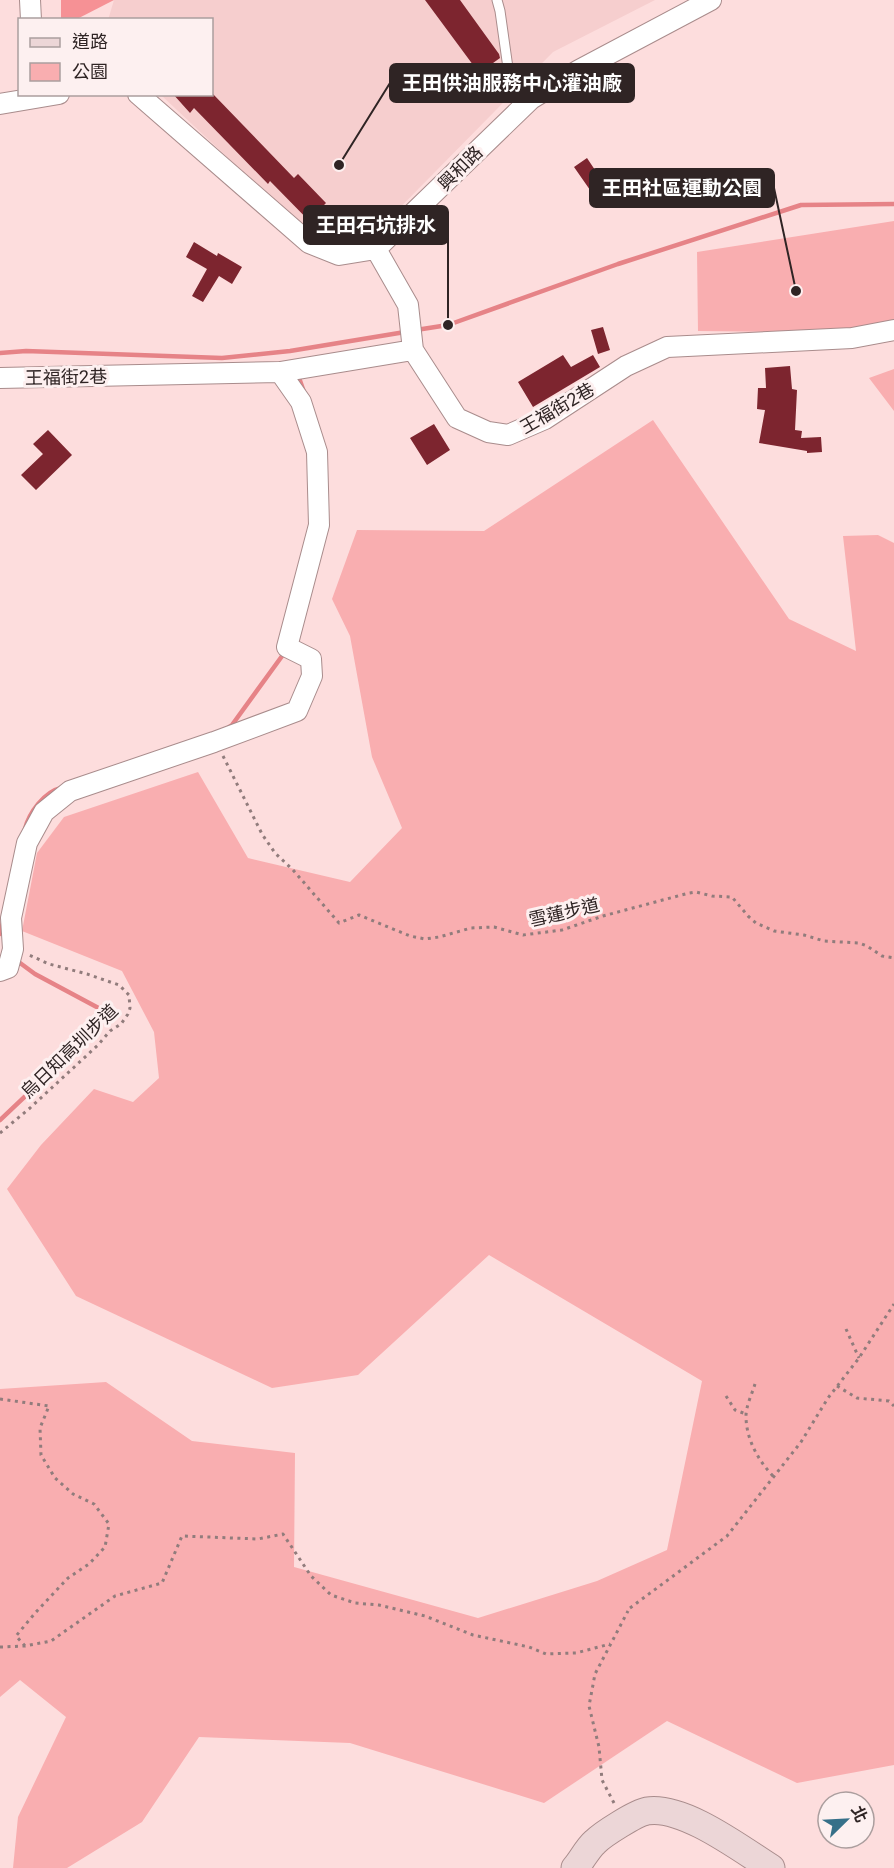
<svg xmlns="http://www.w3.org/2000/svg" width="894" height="1868" viewBox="0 0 894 1868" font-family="Roboto,'Noto Sans TC',sans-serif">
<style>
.built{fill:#f6cece}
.green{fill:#f9aeb0}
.forest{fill:#f69195}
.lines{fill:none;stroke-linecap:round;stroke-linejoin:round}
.stream{stroke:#e68387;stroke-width:4.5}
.building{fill:#7d252f}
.lane-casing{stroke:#a98c8c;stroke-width:11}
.street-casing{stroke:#a98c8c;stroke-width:22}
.secondary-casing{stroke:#a98c8c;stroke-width:29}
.path{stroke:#917c7c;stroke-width:3;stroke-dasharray:3 4.5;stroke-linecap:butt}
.lane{stroke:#fff;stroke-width:9}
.street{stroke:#fff;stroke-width:20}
.secondary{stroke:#ecd6d7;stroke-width:27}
.labels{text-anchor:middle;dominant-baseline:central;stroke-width:6;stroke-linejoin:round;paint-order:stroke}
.street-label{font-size:18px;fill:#2f2424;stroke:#fdf0f0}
.leader{fill:none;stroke:#2f2424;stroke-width:2}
.callout-dot{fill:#2f2424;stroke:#fdf0f0;stroke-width:2}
.callout{fill:#2f2424;stroke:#2f2424;stroke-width:2}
.callout-label{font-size:20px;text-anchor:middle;font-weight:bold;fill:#fff}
</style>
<rect width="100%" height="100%" fill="#fddddd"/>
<!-- built -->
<path class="built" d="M114 0H655L553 52 372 236H311L161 95 212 94V20H108Z"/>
<!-- green -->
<path class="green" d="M894 221V333L698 331 697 252Z
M894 369V411L869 378Z
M653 420 789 619 856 651 843 536 878 535 894 543V1765L797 1783 667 1721 544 1803 350 1743 199 1737 142 1822 67 1868H13L18 1817 66 1717 20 1680 0 1697V1389L106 1382 192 1441 295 1453 294 1567 478 1618 597 1581 667 1550 702 1381 489 1255 358 1375 272 1388 76 1296 7 1189 41 1145 94 1089 133 1102 159 1078 154 1032 122 971 22 931 37 853 64 817 198 772 248 858 350 882 402 828 372 757 350 636 332 599 357 530 484 531Z"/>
<!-- forest -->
<path class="forest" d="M61 0H114L77 19 61 20Z"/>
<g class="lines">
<!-- stream -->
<path class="stream" d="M416 330 448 325 618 264 801 205 894 204
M0 353 26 351 222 358 290 351 405 332
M298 375 304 392
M229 727 232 725 285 652
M25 829C29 813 44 792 61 788
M0 934 3 922
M0 1120 74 1050 106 1012 35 974 16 960"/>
</g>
<!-- building -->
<path class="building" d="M425 0H460L499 54 500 58 479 73Z
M173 94H213L294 178 298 174 326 203 321 208 333 219 320 232 270 181 268 184 194 108 190 113Z
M587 158 609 191 597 200 574 167Z
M194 242 217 256 218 253 242 267 232 284 219 276 203 302 192 296 207 269 186 257Z
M603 327 610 350 598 354 591 330Z
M563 355 571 367 593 355 600 367 533 407 518 382Z
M790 366 792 389 797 390 795 430 802 431 801 438 821 437 822 452 807 453V451L759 443 765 410 757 409 758 388H766L765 368Z
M434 424 450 450 427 465 410 438Z
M48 430 72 455 36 490 21 475 43 454 33 444Z"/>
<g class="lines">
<defs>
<path id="lane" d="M497 0 500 11 509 75 531 99"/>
<path id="street" d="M30 0 31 20
M138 94 309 243 339 255 376 249 531 99 579 70 711 0
M0 104 59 94
M376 249 408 305 413 350
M0 378 280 372 413 350 457 418 488 432 508 435 545 419 626 366 667 347 852 338 894 330
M0 971 8 968 13 949 11 918 27 843 44 812 70 791 214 742 297 711 312 676 311 659 287 647 319 525 317 452 301 402 280 372"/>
<path id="secondary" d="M575 1868C582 1860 587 1849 595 1842 603 1834 636 1813 647 1811 683 1805 741 1849 771 1868"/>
</defs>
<!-- lane casing -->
<use href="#lane" class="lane-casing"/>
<!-- street casing -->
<use href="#street" class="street-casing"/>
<!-- secondary casing -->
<use href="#secondary" class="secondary-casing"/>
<!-- path -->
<path class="path" d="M223 756 262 834 275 853 293 870 339 923 359 915 410 936 425 939 439 937 471 928 494 927 523 935 562 930 603 916 689 893 696 892 712 896 732 897 748 916 756 923 774 931 804 935 824 941 859 943 867 946 882 956 894 958
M0 1133 30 1108 98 1045 110 1031 121 1024 128 1014 130 1008 129 995 119 985 87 974 49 964 29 955
M846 1329 859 1358
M755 1384C752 1394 746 1406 746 1416 746 1439 758 1460 773 1476
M837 1386 857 1398 889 1401 894 1406
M726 1396 735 1410 746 1414
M0 1399 49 1406 40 1428 41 1455 55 1478 73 1494 94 1504 109 1524 105 1547 89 1564 68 1578 36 1612 16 1636 25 1646
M630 1608 727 1536 801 1442 828 1398 859 1358 894 1304
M0 1647 25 1646 51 1641 115 1596 162 1583 182 1536 258 1539 283 1534 311 1576 331 1595 355 1603 379 1605 425 1616 473 1635 529 1647 546 1654 576 1653 610 1644
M614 1803 602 1780 599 1747 589 1706 595 1674 628 1611"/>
<!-- lane -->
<use href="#lane" class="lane"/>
<!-- street -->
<use href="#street" class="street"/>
<!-- secondary -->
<use href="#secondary" class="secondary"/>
</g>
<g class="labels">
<!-- street labels -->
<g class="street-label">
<text transform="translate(460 168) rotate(-45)">興和路</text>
<text transform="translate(66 377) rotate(-1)">王福街2巷</text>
<text transform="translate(557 408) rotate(-30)">王福街2巷</text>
<text transform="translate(564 912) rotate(-13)">雪蓮步道</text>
<text transform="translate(69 1051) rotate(-44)">烏日知高圳步道</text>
</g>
</g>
<!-- callouts -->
<path class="leader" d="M339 165L390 83M796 291L774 188M448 325L448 225"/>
<g class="callout-dot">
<circle cx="339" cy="165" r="6"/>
<circle cx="796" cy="291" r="6"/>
<circle cx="448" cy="325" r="6"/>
</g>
<g class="callout">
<rect x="390" y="64" width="244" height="38" rx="6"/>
<rect x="590" y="169" width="184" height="38" rx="6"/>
<rect x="304" y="206" width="144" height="38" rx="6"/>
</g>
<g class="callout-label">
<text x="512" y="90">王田供油服務中心灌油廠</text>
<text x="682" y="195">王田社區運動公園</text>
<text x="376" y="232">王田石坑排水</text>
</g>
<!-- legend -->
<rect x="18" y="18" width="195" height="78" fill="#fdf0f0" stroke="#ab9e9e" stroke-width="1.5"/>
<rect x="30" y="38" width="30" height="9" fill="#ecd6d7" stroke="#ab9e9e" stroke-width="1.5"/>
<text x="72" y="48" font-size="18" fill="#2f2424">道路</text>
<rect x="30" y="63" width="30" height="18" fill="#f9aeb0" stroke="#ab9e9e" stroke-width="1.5"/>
<text x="72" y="78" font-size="18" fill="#2f2424">公園</text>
<!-- north arrow -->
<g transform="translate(846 1820) rotate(66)"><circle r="28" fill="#fdf0f0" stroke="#ab9e9e" stroke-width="1.5"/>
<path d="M0-4.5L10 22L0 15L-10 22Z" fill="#367089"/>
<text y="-9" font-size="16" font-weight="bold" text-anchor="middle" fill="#2f2424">北</text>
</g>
</svg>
